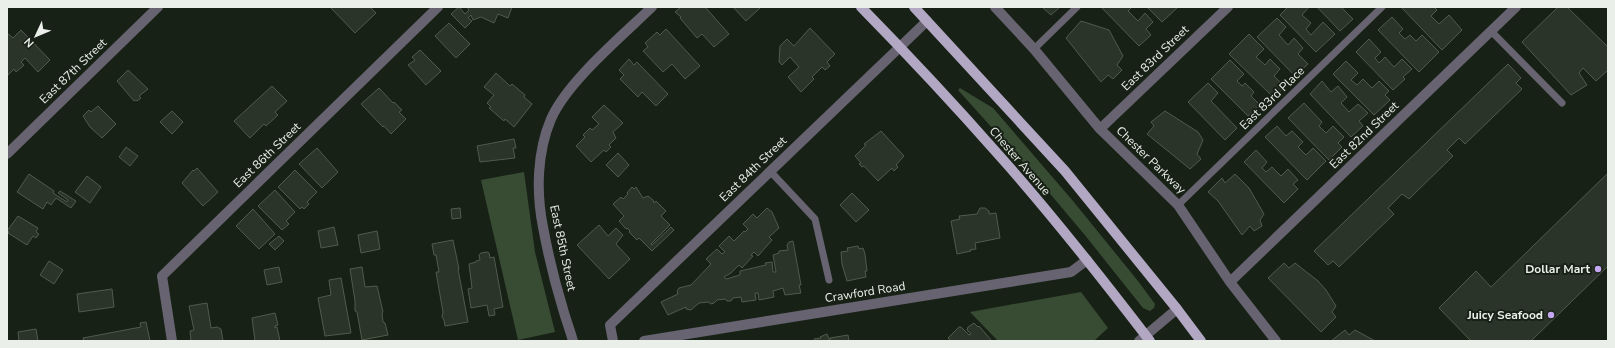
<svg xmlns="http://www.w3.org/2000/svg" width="1615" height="348" viewBox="0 0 1615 348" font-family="'Nunito Sans',sans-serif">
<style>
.green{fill:#384c34}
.building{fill:#2b3429;stroke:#505a4d}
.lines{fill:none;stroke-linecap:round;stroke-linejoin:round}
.service{stroke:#676370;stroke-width:7}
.minor{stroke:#676370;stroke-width:10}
.primary{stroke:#b2a8c4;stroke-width:10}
.poi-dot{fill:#c4a7f1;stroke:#182116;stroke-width:1.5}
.labels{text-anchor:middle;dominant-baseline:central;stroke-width:4;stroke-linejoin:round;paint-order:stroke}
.street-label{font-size:12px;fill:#eaf0e9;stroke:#182116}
.poi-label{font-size:12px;font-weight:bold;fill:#eaf0e9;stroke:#182116;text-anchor:end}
</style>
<rect width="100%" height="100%" fill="#182116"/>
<!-- green -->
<path class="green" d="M960 88 993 108 1073 201 1138 281 1155 304 1154 308 1150 311 1143 308 1084 234 1030 170 958 90Z
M524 172 535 252 555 332 518 340 481 180Z
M1081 292 1108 328 1094 341H998L970 312Z"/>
<!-- building -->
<path class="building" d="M330 7H370L376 13 355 33Z
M459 7 465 14 469 10 467 7H512L508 18 498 14 494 23 481 17 473 20 471 15 468 18 472 21 465 28 451 14Z
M681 7H705L729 34 714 47 702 34 697 38 680 18 681 17 675 12Z
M733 7H759L760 8 746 21Z
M1042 7H1060L1051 15Z
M1101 7H1132L1128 11 1138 21 1145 13 1153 22 1146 29 1151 35 1139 46Z
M1147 7H1178L1162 22Z
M1288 7H1309L1302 15 1311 23 1306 29 1311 35 1323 22 1335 34 1316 52 1280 15Z
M1317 7H1341L1353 19 1340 31Z
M1401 7H1434L1437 10 1431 16 1439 24 1449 15 1462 30 1442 50Z
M1558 7H1567L1608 47V70L1596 81 1583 68 1579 73 1587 85 1571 95 1522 42Z
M1392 17 1403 29 1399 33 1405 39 1410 35 1416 41 1422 35 1439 52 1419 72 1378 30Z
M1277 18 1286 27 1279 35 1288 45 1294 38 1303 48 1298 54 1308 64 1295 76 1257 37Z
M1081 21 1109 30 1123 56 1117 65 1122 70 1113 79 1108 75 1101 82 1066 38Z
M449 23 470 44 456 58 435 36Z
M810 28 835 54 827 62 830 66 825 70 822 67 812 77 814 79 801 92 788 77 799 67 790 57 782 65 779 62 780 46 787 39 794 46Z
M666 29 700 66 685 79 672 64 663 72 643 51 648 47 645 43 657 32 660 35Z
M21 30 50 60 38 72 25 58 21 62 24 65 16 72 14 69 7 76V33L13 38Z
M1249 34 1264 49 1256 57 1265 65 1270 59 1280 69 1274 76 1285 87 1274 98 1229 54Z
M1369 39 1381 52 1375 58 1379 63 1385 57 1394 67 1402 59 1412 69 1403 77 1405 79 1393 90 1356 52Z
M420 50 441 71 426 85 408 65 415 60 412 57Z
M629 59 634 65 637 62 668 94 656 106 642 92 638 97 620 79 624 75 619 70Z
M1230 60 1244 74 1237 81 1242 86 1245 83 1254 92 1251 96 1260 105 1248 116 1211 79Z
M1346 61 1358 73 1351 80 1357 85 1363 79 1372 88 1379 81 1389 91 1385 95 1390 100 1374 115 1333 74Z
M1508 64 1521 78 1516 83 1522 89 1465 144 1459 138 1447 150 1453 156 1409 199 1402 194 1388 208 1394 214 1339 267 1333 261 1328 265 1314 251Z
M128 70 148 89 139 96 141 98 137 101 136 100 134 101 117 81Z
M496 73 510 86 512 84 525 95 524 97 532 104 514 127 505 119 504 121 489 108 491 107 487 103 494 95 484 87Z
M1322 81 1331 92 1338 86 1347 97 1341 103 1349 112 1358 104 1368 113 1359 121 1363 126 1351 137 1310 94Z
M1208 83 1218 93 1211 101 1237 128 1225 140 1188 102Z
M272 86 287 101 275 112 278 115 266 126 264 124 250 138 234 121Z
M379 88 393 103 394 102 402 110 399 112 406 119 391 134 384 126 383 127 361 104Z
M1304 103 1322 122 1319 126 1326 133 1333 126 1344 137 1338 143 1342 147 1329 160 1288 118Z
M604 105 623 123 613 132 616 138 609 145 611 147 606 152 604 150 591 162 576 146 585 137 583 135 590 128 592 130 599 124 592 117Z
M98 106 116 124 102 138 90 127 83 116 89 110 91 112Z
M172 111 183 122 172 134 160 122Z
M1165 111 1198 132 1203 140 1197 154 1201 159 1190 169 1147 134 1154 126 1151 122Z
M1277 126 1286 136 1292 131 1303 142 1298 147 1306 155 1313 148 1326 161 1307 180 1265 137Z
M881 131 904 156 896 165 898 167 894 171 892 168 878 181 864 166 862 167 859 164 861 163 855 156 866 145 864 144Z
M514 139 516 148H513L515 158 480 162 477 146Z
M126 147 138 156 130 166 119 157Z
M317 148 338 172 322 188 299 164Z
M1256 150 1267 162 1262 168 1266 172 1272 167 1281 176 1288 169 1298 180 1293 184 1298 189 1284 203 1244 162Z
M618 153 629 165 618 177 606 165Z
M197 168 218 192 203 206 182 183 193 170 194 171Z
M295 170 317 192 307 202 309 204 304 209 302 207 300 209 278 187Z
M1608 173V266L1531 341H1471L1439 308 1476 271 1491 287Z
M29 174 54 191 53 193 67 202 68 200 58 193 60 191 76 201 71 208 56 198 51 205 47 202 43 209 17 192Z
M1235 174 1249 188 1264 214 1260 220 1262 226 1254 231 1250 226 1242 235 1218 201 1208 192 1222 178 1225 183Z
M87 176 101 187 90 203 75 192Z
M632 187 634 189 636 187 643 198 648 196 653 200 654 203 656 201 666 211 661 216 670 225 651 244 652 245 671 227 674 230 652 251 639 238 637 240 629 232 630 231 627 228 626 229 619 221 624 216 613 204 621 197 623 199 628 194 627 193Z
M275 190 295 212 286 221 289 224 282 230 258 206Z
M852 193 869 210 856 222 840 205Z
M460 208 461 218 452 219 451 209Z
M767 208 772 212 779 228 769 237 772 240 758 256 754 252 751 255 753 256 742 268 739 265 731 273 724 277 726 279 740 275V271L766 265 765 263 772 262 773 272H776L773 255 779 253V251L788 250 787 245 789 242 793 241 801 285H799L801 293 785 295 783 288 773 291 774 297 759 300 758 293H755L756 300 742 302 741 297 733 298 731 301H727L725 299 717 300 714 303 711 304 708 302 699 303 691 310 686 309V307L668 315 661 302 678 294 677 291 679 288 691 285 711 264 706 259 717 249 722 254 725 252 719 246 729 236 734 241 744 231 745 232 748 229 743 224 753 214 757 218Z
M980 208H985L989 211V214L996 213 1000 238 975 243 976 249 970 250 971 251 957 254 951 221 960 219 959 216 977 214Z
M253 209 275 234 259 249 236 226Z
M18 216 38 228 36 232 39 234 36 238 33 236 27 245 8 233 9 232 7 231Z
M599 225 608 236 616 228 623 235 616 244 630 259 609 279 577 245Z
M334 227 338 245 321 248 318 231Z
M377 231 380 249 361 253 358 235Z
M279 236 284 241 275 250 269 244Z
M453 240 459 269H458L468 322 445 326 444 320 442 317 443 312 436 272H439L436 255H434L432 244Z
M858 246 859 249 863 248 865 254 867 271H865L866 277 847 281 842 264 841 252 848 251 847 248Z
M487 252 489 253 490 258 494 257 503 307 494 309 495 315 489 316 487 305 471 308 468 289 472 288 469 264 476 262V261L480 260 479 255 481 253Z
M49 261 63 270 54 284 40 275Z
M1284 263 1289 268 1295 263 1318 281 1326 290 1336 306 1332 312 1336 317 1321 332 1268 278Z
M279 267 282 282 267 285 264 270Z
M362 267 365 287 377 286 383 312 382 313 383 322 385 323 388 335 362 340 357 312 355 311V301L350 269Z
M341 278 351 333 325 336 318 298 331 295 329 280Z
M112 289 114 307 79 312 77 294Z
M207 303 211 328 217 327 221 329 223 341H191L190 331 194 330 189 306Z
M275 313 278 325 275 326V328L277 327 280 341H255L252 318Z
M146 322 150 341H84L83 338 141 327 140 323Z
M974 323 978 327 979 326 992 341H951L948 338 959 327H961L969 335 971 334 967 330 968 327Z
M36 329 38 341H19L18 332Z
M1345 330 1349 335 1355 330 1375 341H1331Z
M827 334 830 341H815L814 339 821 338 820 337Z
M848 335 849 341H830V338Z"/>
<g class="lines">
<!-- service -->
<path class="service" d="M1491 31 1562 103
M1034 49 1077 7
M770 171 815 219 829 280
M1178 205 1382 7"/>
<!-- minor -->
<path class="minor" d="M995 7 1034 49 1100 129 1178 205 1230 282 1276 341
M1100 129 1228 7
M7 154 158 7
M1230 282 1516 7
M172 341 162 276 438 7
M573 341C570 330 566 320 563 309 555 283 548 254 543 227 536 192 537 152 551 119 567 82 622 36 652 7
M613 341 610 325 927 21
M644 341 1071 272 1087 260
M1139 341 1177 309"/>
<!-- primary -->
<path class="primary" d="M861 7C908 55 953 103 997 153 1051 213 1101 277 1150 341
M914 7 1065 171 1177 309 1201 341"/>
</g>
<!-- markers -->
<g class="poi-dot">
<circle cx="1598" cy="269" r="4"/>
<circle cx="1551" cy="315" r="4"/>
</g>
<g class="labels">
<!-- street labels -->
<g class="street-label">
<text transform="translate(1155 58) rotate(-44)">East 83rd Street</text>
<text transform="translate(73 71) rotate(-44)">East 87th Street</text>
<text transform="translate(1272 98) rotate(-44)">East 83rd Place</text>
<text transform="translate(1364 135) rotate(-44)">East 82nd Street</text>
<text transform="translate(267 155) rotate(-44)">East 86th Street</text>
<text transform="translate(1151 160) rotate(44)">Chester Parkway</text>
<text transform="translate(1020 161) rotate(49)">Chester Avenue</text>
<text transform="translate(753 169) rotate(-44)">East 84th Street</text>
<text transform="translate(563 248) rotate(78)">East 85th Street</text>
<text transform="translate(865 292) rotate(-9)">Crawford Road</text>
</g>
<!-- poi labels -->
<g class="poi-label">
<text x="1590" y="269">Dollar Mart</text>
<text x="1543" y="315">Juicy Seafood</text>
</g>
</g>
<!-- border -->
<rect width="1615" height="348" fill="none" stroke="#eaf0e9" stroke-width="16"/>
<!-- north arrow -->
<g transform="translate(36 36) rotate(226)" stroke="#182116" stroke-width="3" paint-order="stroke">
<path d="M0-3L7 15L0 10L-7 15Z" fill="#eaf0e9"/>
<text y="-6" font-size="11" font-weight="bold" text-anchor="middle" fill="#eaf0e9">N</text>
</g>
</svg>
